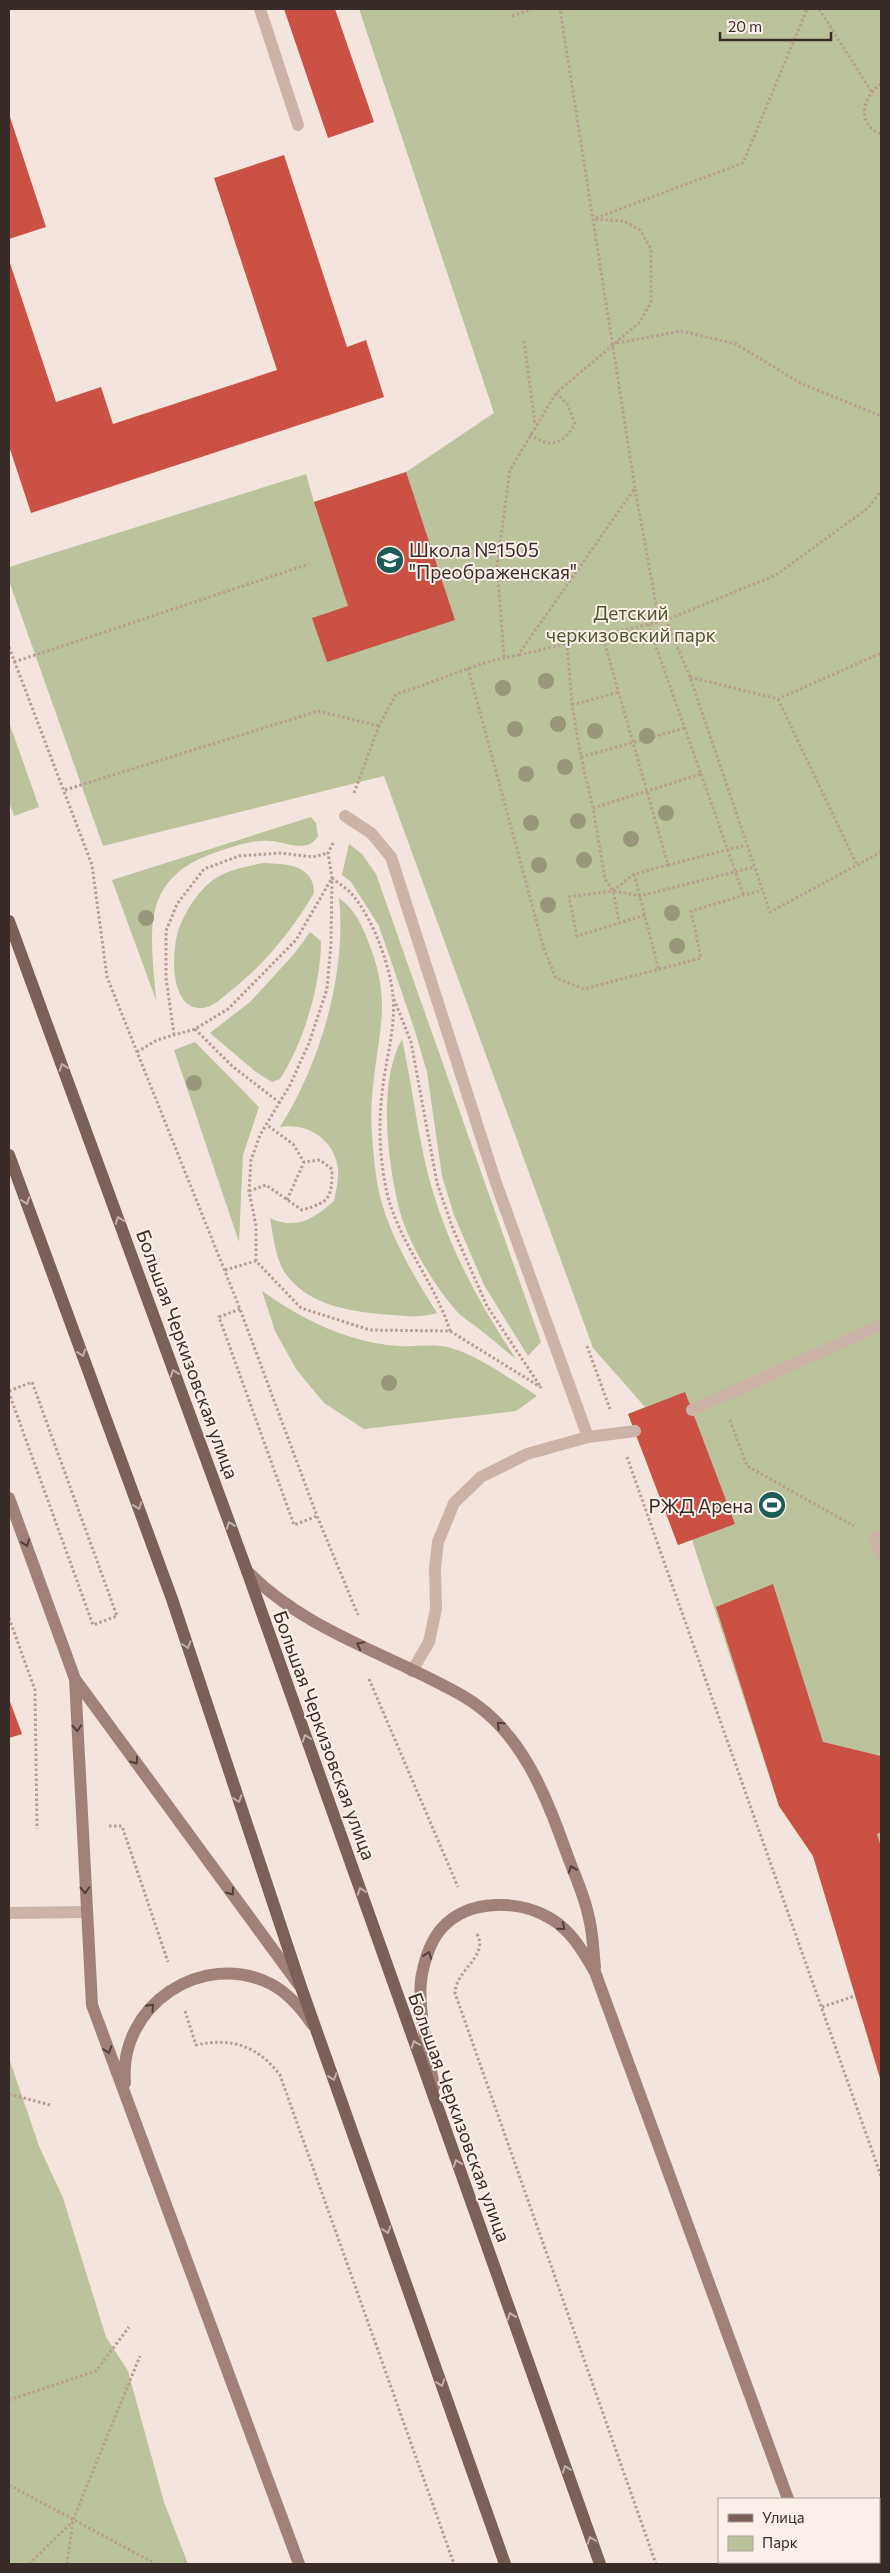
<svg xmlns="http://www.w3.org/2000/svg" width="890" height="2573" viewBox="0 0 890 2573" font-family="Commissioner,sans-serif">
<style>
.green{fill:#bbc39c}
.building{fill:#ca5144}
.lines{fill:none;stroke-linecap:round;stroke-linejoin:round}
.path{stroke:#b89d92;stroke-width:3;stroke-dasharray:2.5 2.5;stroke-linecap:butt}
.lane{stroke:#ccb3a8;stroke-width:12}
.secondary{stroke:#a08179;stroke-width:12}
.primary{stroke:#7b5f59;stroke-width:12}
.tree{fill:#98977b}
.oneway{stroke:#c1afa8}
.oneway2{stroke:#52403c}
.labels{text-anchor:middle;dominant-baseline:central;stroke-width:4;stroke-linejoin:round;paint-order:stroke}
.poi-label{font-size:19px;fill:#382b28;stroke:#faf0e9;text-anchor:start}
.park-label{font-size:19px;fill:#4e572b;stroke:#faf0e9}
.street-label{font-size:19px;fill:#382b28;stroke:#faf0e9}
</style>
<rect width="100%" height="100%" fill="#f3e5dd"/>
<!-- green -->
<path class="green" d="M359 9H881V2082L813 1856 779 1806 692 1540 678 1545 628 1414 645 1407 593 1348 384 776 103 846 9 581V567L306 474 314 502 406 472 494 413Z
M9 722 39 807 14 816 9 802Z
M311 817 316 823 318 836C307 854 288 842 270 841 254 839 232 847 217 852 138 878 151 933 156 1000L112 880Z
M349 844 362 854 376 874 541 1342 528 1356 484 1285 454 1215 442 1176 427 1072 414 1028 379 926 351 882 342 875Z
M263 863C285 864 314 864 314 893 291 932 264 965 228 993 221 999 212 1007 203 1008 168 1012 171 946 180 926 186 910 199 890 213 880 229 869 244 867 263 863Z
M339 898C355 910 361 923 368 941 392 1000 379 1027 373 1087 369 1117 373 1152 377 1182 385 1229 412 1273 437 1313 422 1318 407 1316 392 1315 354 1312 309 1307 285 1273 275 1258 273 1235 270 1218 297 1231 314 1218 334 1201 336 1191 339 1179 338 1169 335 1140 308 1122 280 1127 320 1064 347 973 339 898Z
M310 932 321 941C321 984 304 1042 280 1079L272 1082 256 1072 210 1033 250 1002 294 954Z
M402 1039C412 1084 417 1130 428 1174 445 1241 478 1302 516 1359 503 1349 491 1338 478 1328 470 1322 460 1316 454 1308 434 1285 408 1242 400 1212 388 1165 377 1083 402 1039Z
M195 1042 259 1107 243 1155 239 1242 174 1050Z
M262 1291C303 1320 347 1342 398 1346 414 1347 435 1343 451 1348 481 1357 510 1379 537 1396L516 1411 364 1429 324 1403 296 1369 275 1331Z
M9 2058 39 2146 63 2198 106 2337 128 2371 164 2502 188 2564H9Z"/>
<!-- building -->
<path class="building" d="M284 9H335L374 122 328 138Z
M9 114 46 227 9 239Z
M284 155 347 347 366 340 384 397 31 513 9 446V260L56 402 101 387 113 424 277 370 214 178Z
M406 472 455 620 327 662 312 618 348 606 314 502Z
M685 1392 735 1524 678 1545 628 1414Z
M773 1584 823 1742 881 1756V1832L877 1834 881 1847V2081L813 1856 779 1806 716 1607Z
M9 1699 22 1734 9 1738Z"/>
<g class="lines">
<!-- path -->
<path class="path" d="M819 9 871 91
M512 16 532 9
M881 84C862 97 856 124 881 134
M596 218 743 163 807 9
M524 341 535 424
M612 344 681 331 736 344 800 383 881 416
M530 434C550 449 562 445 575 424L568 405 556 393
M635 489 656 604 666 620 690 677 770 912 881 852
M602 634 668 865 634 874 613 891 569 897 577 936 645 915
M567 643 572 705 581 757 593 808 605 879 613 891 619 921
M9 647 92 865 107 977 240 1309 317 1516 358 1615
M519 655 666 620 776 575 868 508 881 491
M504 657 497 566 510 470 556 393 640 322 651 302V249L640 230 624 221 593 219
M14 662 309 564
M468 668 544 949 556 978 584 989 701 958 691 911 762 890
M690 677 778 699 881 653
M778 699 856 863
M572 705 619 692
M581 757 685 728
M701 774 744 896
M65 790 318 711 379 726
M354 793 379 726 396 694C438 682 475 662 518 655L635 488 560 9
M593 808 701 774 648 624
M668 865 746 845
M634 874 659 971
M614 891 640 896 754 867
M394 999 411 1042 437 1183 453 1229 487 1306 540 1386
M195 1029 232 1066 280 1103
M174 1035 166 978V931L177 904 204 869 239 856 280 853 313 857 328 853
M137 1052 157 1040 195 1029 228 1009 296 940 332 878C339 884 350 890 355 898 374 922 390 966 393 996 396 1029 385 1062 382 1094 378 1126 380 1162 387 1193 399 1243 435 1282 450 1331
M249 1191 266 1185 302 1210C330 1202 332 1198 332 1169L320 1160 304 1162 293 1144 267 1125
M287 1200 304 1162
M256 1261V1226L249 1191 251 1160 260 1135 290 1085 309 1043 327 989 331 943 332 878 328 853 334 841
M225 1270 256 1261 301 1308 370 1330 450 1331 542 1388
M240 1309 219 1317 294 1525 317 1516
M587 1346 610 1409
M9 1391 32 1382 117 1616 93 1625 9 1393
M730 1420 747 1466 854 1526
M627 1457 881 2176
M9 1618 35 1690 37 1829
M369 1679 458 1887
M109 1826H122L168 1962
M477 1934C489 1957 456 1969 455 1993L656 2564
M822 2007 855 1996
M185 2011 196 2045C231 2037 258 2046 280 2075L454 2564
M9 2094 50 2105
M9 2400 96 2371 129 2327
M9 2485 156 2564
M29 2564 73 2521
M67 2564 73 2520 140 2356"/>
<!-- lane -->
<path class="lane" d="M260 9 298 125
M345 816 371 833 391 857 496 1183 588 1437
M692 1410 881 1325
M881 1536 875 1538 881 1554
M412 1671 429 1642 436 1609 435 1568 438 1542 454 1503 481 1477 527 1454 588 1437 635 1431
M9 1913 86 1912"/>
<!-- secondary -->
<path class="secondary" d="M9 1498 75 1679 299 1985
M247 1571C305 1631 392 1655 463 1696 522 1730 546 1796 568 1857 575 1876 584 1895 588 1914 593 1931 593 1950 595 1967
M75 1679 92 2005 299 2564
M125 2083C118 2006 202 1949 271 1984 288 1993 301 2008 312 2024
M434 2087C429 2057 416 2003 422 1974 425 1959 431 1941 441 1929 468 1898 521 1899 553 1920 573 1933 583 1952 595 1972L788 2499
M811 2562 812 2564"/>
<!-- primary -->
<path class="primary" d="M9 921 247 1571 600 2564
M9 1155 172 1599 301 1987 505 2564"/>
</g>
<!-- trees -->
<g class="tree">
<circle cx="546" cy="681" r="8"/>
<circle cx="503" cy="688" r="8"/>
<circle cx="558" cy="724" r="8"/>
<circle cx="515" cy="729" r="8"/>
<circle cx="595" cy="731" r="8"/>
<circle cx="647" cy="736" r="8"/>
<circle cx="565" cy="767" r="8"/>
<circle cx="526" cy="774" r="8"/>
<circle cx="666" cy="813" r="8"/>
<circle cx="578" cy="821" r="8"/>
<circle cx="531" cy="823" r="8"/>
<circle cx="631" cy="839" r="8"/>
<circle cx="584" cy="860" r="8"/>
<circle cx="539" cy="865" r="8"/>
<circle cx="548" cy="905" r="8"/>
<circle cx="672" cy="913" r="8"/>
<circle cx="146" cy="918" r="8"/>
<circle cx="677" cy="946" r="8"/>
<circle cx="194" cy="1083" r="8"/>
<circle cx="389" cy="1383" r="8"/>
</g>
<!-- one-way arrows -->
<defs><path id="oneway-chevron" d="M-2-3.5L2.5 0L-2 3.5" fill="none" stroke-width="1.6" stroke-linecap="round" stroke-linejoin="round" transform="scale(1.25)"/></defs>
<g class="oneway">
<use href="#oneway-chevron" transform="translate(63 1067) rotate(-110)"/>
<use href="#oneway-chevron" transform="translate(26 1201) rotate(70)"/>
<use href="#oneway-chevron" transform="translate(119 1220) rotate(-110)"/>
<use href="#oneway-chevron" transform="translate(82 1353) rotate(70)"/>
<use href="#oneway-chevron" transform="translate(174 1373) rotate(-110)"/>
<use href="#oneway-chevron" transform="translate(138 1506) rotate(70)"/>
<use href="#oneway-chevron" transform="translate(230 1525) rotate(-110)"/>
<use href="#oneway-chevron" transform="translate(187 1645) rotate(72)"/>
<use href="#oneway-chevron" transform="translate(306 1738) rotate(-110)"/>
<use href="#oneway-chevron" transform="translate(238 1799) rotate(72)"/>
<use href="#oneway-chevron" transform="translate(361 1891) rotate(-110)"/>
<use href="#oneway-chevron" transform="translate(415 2044) rotate(-110)"/>
<use href="#oneway-chevron" transform="translate(333 2077) rotate(71)"/>
<use href="#oneway-chevron" transform="translate(457 2163) rotate(-110)"/>
<use href="#oneway-chevron" transform="translate(387 2230) rotate(71)"/>
<use href="#oneway-chevron" transform="translate(511 2316) rotate(-110)"/>
<use href="#oneway-chevron" transform="translate(441 2383) rotate(71)"/>
<use href="#oneway-chevron" transform="translate(566 2469) rotate(-110)"/>
<use href="#oneway-chevron" transform="translate(591 2540) rotate(-110)"/>
</g>
<g class="oneway2">
<use href="#oneway-chevron" transform="translate(26 1543) rotate(70)"/>
<use href="#oneway-chevron" transform="translate(360 1645) rotate(-152)"/>
<use href="#oneway-chevron" transform="translate(500 1725) rotate(-136)"/>
<use href="#oneway-chevron" transform="translate(77 1728) rotate(87)"/>
<use href="#oneway-chevron" transform="translate(135 1761) rotate(54)"/>
<use href="#oneway-chevron" transform="translate(572 1869) rotate(-110)"/>
<use href="#oneway-chevron" transform="translate(85 1890) rotate(87)"/>
<use href="#oneway-chevron" transform="translate(231 1892) rotate(54)"/>
<use href="#oneway-chevron" transform="translate(562 1927) rotate(39)"/>
<use href="#oneway-chevron" transform="translate(428 1955) rotate(-70)"/>
<use href="#oneway-chevron" transform="translate(151 2007) rotate(-47)"/>
<use href="#oneway-chevron" transform="translate(108 2050) rotate(70)"/>
</g>
<!-- icons -->
<defs>
<symbol id="school-disc" viewBox="-11 -11 22 22"><circle r="9.5" fill="#1c5b56" stroke="#faf0e9"/><path d="M0-5L7-2L0 1L-7-2ZM-4 1L0 2.5L4 1V4Q0 6-4 4Z" fill="#fff"/></symbol>
<symbol id="stadium-disc" viewBox="-11 -11 22 22"><circle r="9.5" fill="#1c5b56" stroke="#faf0e9"/><path d="M0-5a6.5 5 0 1 0 0 10a6.5 5 0 1 0 0-10ZM-3.5-1.8h7v3.6h-7Z" fill="#fff"/></symbol>
</defs>
<g fill-rule="evenodd">
<use href="#school-disc" x="374" y="544" width="32" height="32"/>
<use href="#stadium-disc" x="756" y="1489" width="32" height="32"/>
</g>
<g class="labels">
<!-- poi labels -->
<g class="poi-label">
<text x="409" y="549">Школа №1505<tspan x="409" dy="22">"Преображенская"</tspan></text>
<text x="753" y="1505" text-anchor="end">РЖД Арена</text>
</g>
<!-- park labels -->
<g class="park-label">
<text x="631" y="612">Детский<tspan x="631" dy="22">черкизовский парк</tspan></text>
</g>
<!-- street labels -->
<g class="street-label">
<text transform="translate(188 1354) rotate(70)">Большая Черкизовская улица</text>
<text transform="translate(325 1735) rotate(70)">Большая Черкизовская улица</text>
<text transform="translate(460 2117) rotate(70)">Большая Черкизовская улица</text>
</g>
</g>
<!-- border -->
<rect width="890" height="2573" fill="none" stroke="#382b28" stroke-width="20"/>
<!-- legend -->
<rect x="718" y="2498" width="162" height="65" fill="#faf0e9" stroke="#aca19c"/>
<rect x="728" y="2514" width="25" height="8" fill="#7b5f59" stroke="#aca19c"/>
<text x="762" y="2523" font-size="15" fill="#382b28">Улица</text>
<rect x="728" y="2536" width="25" height="15" fill="#bbc39c" stroke="#aca19c"/>
<text x="762" y="2548" font-size="15" fill="#382b28">Парк</text>
<!-- scale -->
<path d="M720 32v8h111v-8" fill="none" stroke="#382b28" stroke-width="2.5"/>
<text x="728" y="32" font-size="15" fill="#382b28" stroke="#faf0e9" stroke-width="4" paint-order="stroke">20 m</text>
</svg>
